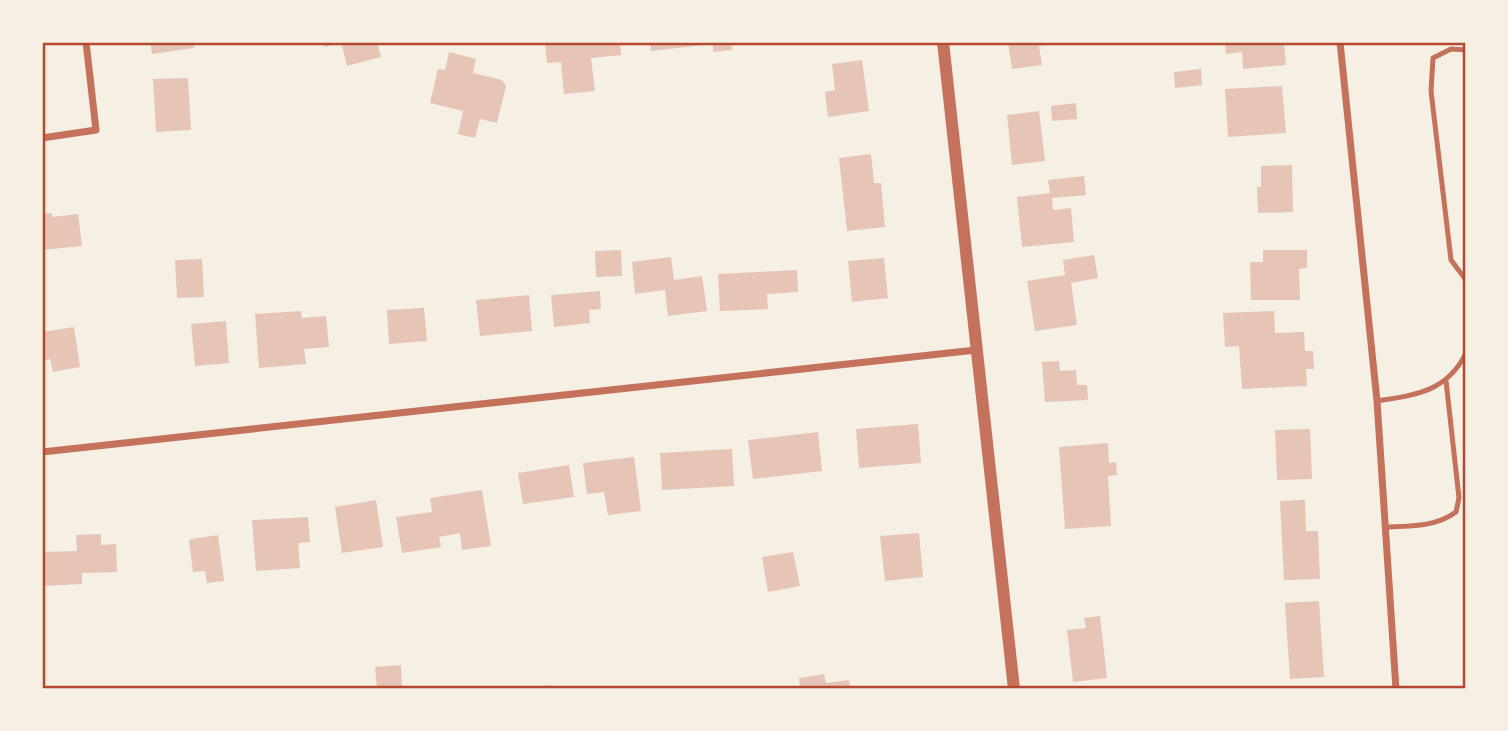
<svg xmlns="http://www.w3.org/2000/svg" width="1508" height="731" viewBox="0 0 1508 731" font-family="Figtree,sans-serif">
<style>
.building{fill:#e6c5b7}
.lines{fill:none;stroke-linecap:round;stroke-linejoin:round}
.service{stroke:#c5725c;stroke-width:5}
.minor{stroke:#c5725c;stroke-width:7}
.tertiary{stroke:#c5725c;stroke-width:12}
.neatline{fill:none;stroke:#b5482f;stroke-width:2.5}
</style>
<rect width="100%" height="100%" fill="#f6efe4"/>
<!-- building -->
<path class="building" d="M150 42H193L194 48 152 54Z
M323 42H340L341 43 324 47Z
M341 42H377L381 57 347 66Z
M545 42H620L621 55 591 58 595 91 564 94 561 62 547 63Z
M650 42H731L732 50 713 52V44L651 51Z
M1008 42H1058V44L1039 46 1042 65 1012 69Z
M1225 42 1284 44 1286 65 1243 69 1242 52 1226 54Z
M449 52 476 59 473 73 502 80 506 86 497 123 480 119 475 138 458 134 463 111 430 103 438 69 445 70Z
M862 60 869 111 828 117 825 92 835 90 832 64Z
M1201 69 1202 85 1175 88 1174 72Z
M188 78 191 130 156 132 153 79Z
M1282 86 1286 133 1228 137 1225 89Z
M1076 103 1077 119 1052 121 1051 106Z
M1039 111 1045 161 1012 165 1007 115Z
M871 154 874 183H881L885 227 847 231 839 158Z
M1292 165 1293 212 1258 213 1257 187H1261V166Z
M1084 176 1086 195 1052 198 1053 210 1071 208 1074 242 1022 247 1017 197 1050 193 1048 180Z
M52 213V217L78 214 82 246 42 250V214Z
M621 250 622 276 596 277 595 251Z
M1263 250H1307V268L1299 269 1300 300H1251L1250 262H1263Z
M1094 255 1098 278 1071 283 1077 325 1035 331 1027 281 1065 275 1063 260Z
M671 257 674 280 702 276 707 311 668 316 665 290 635 294 632 262Z
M884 258 888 298 852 302 848 261Z
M202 259 204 297 177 298 175 260Z
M797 270 798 292 767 294 768 309 720 311 718 274Z
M600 291 601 309 589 310 590 323 554 327 551 295Z
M529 295 532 331 480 336 476 300Z
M424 308 427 341 389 344 387 310Z
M301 311 302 318 326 316 329 347 304 349 306 364 259 368 255 314Z
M1274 311 1275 333 1304 332 1305 351H1313L1314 369H1306L1307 386 1242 389 1239 346 1225 347 1223 313Z
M226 321 229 363 195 366 191 324Z
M74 327 80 367 53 372 50 359 42 361V332Z
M1059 361 1060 371 1076 370 1077 385H1087L1088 400 1045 402 1042 362Z
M918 424 921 463 859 468 856 429Z
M1310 429 1312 479 1277 480 1275 430Z
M818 432 822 471 753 479 748 440Z
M1108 443 1109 463 1116 462 1117 475 1108 476 1111 526 1065 529 1059 447Z
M732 449 734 486 662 490 660 453Z
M634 457 641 511 608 515 604 492 587 494 583 463Z
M569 465 574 497 523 504 518 473Z
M482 490 491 546 462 550 460 533 439 537 441 547 402 553 396 517 432 512 430 498Z
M376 500 383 547 342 553 335 507Z
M1305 500 1306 531H1318L1320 579 1284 580 1280 501Z
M308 517 310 542 298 543 300 568 256 571 252 520Z
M919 533 923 577 885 581 880 536Z
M101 534V545L116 544 117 572 82 573V584L42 586V552L77 551 76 535Z
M218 535 224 581 207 583 205 571 193 572 189 541 191 539Z
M793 552 800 586 768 592 762 557Z
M1319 601 1324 677 1290 679 1285 603Z
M1100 616 1107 678 1073 682 1067 630 1086 628 1084 618Z
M401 665 402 689H377L375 667Z
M824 674 826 683 849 680 850 689H800L799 678Z
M552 685V689H533V687Z"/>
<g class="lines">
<!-- service -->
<path class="service" d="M1466 50 1451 49 1433 58 1431 91 1451 260 1466 280
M1377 401C1415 395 1447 392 1466 353
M1385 527C1410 526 1436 527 1456 512L1459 498 1446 381"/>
<!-- minor -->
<path class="minor" d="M1340 42 1377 401 1396 689
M42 138 96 130 86 42
M42 452 976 350"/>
<!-- tertiary -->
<path class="tertiary" d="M943 42 1014 689"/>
</g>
<!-- border -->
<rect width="1508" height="731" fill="none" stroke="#f6efe4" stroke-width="88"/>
<rect x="44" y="44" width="1420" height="643" class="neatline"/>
</svg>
